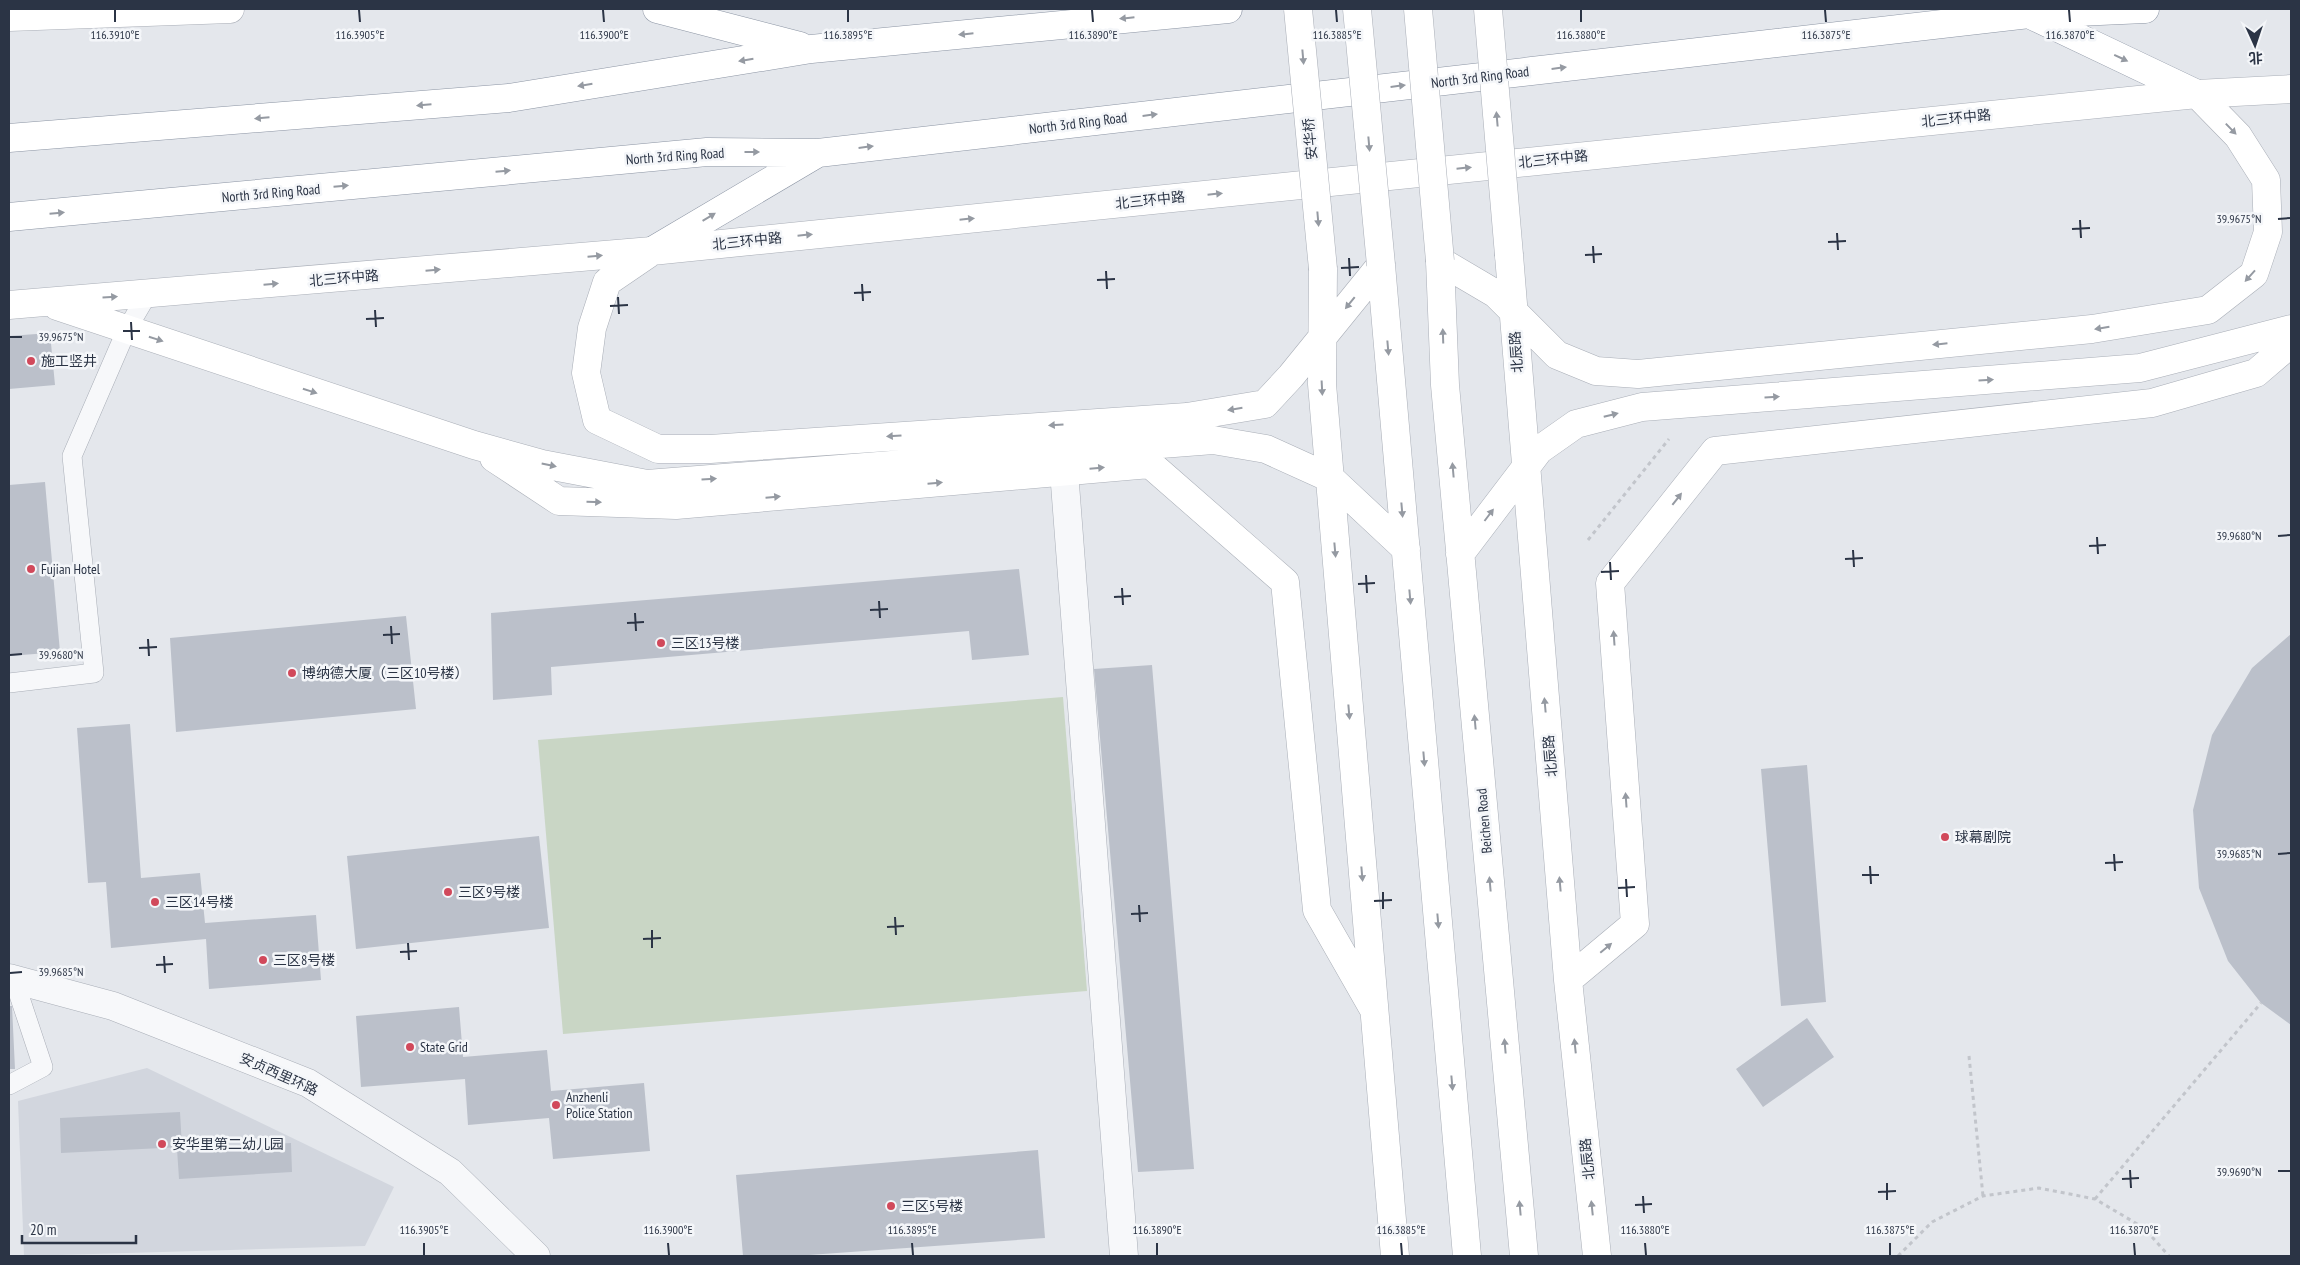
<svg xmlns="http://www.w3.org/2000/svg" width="2300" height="1265" viewBox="0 0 2300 1265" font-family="'PT Sans Narrow','Noto Sans SC',sans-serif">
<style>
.built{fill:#d2d6de}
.green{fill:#c9d6c5}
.building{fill:#bbc0ca}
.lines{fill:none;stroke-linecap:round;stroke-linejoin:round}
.lane-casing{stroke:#a9aeb7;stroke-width:20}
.street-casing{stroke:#a9aeb7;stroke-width:29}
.secondary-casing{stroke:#a9aeb7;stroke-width:29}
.highway-casing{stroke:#8b94a3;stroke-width:29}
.path{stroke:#c2c5cb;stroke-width:3;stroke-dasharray:4 4;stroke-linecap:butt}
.lane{stroke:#f7f8fa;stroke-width:19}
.street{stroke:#f7f8fa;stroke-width:28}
.secondary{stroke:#fff;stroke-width:28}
.highway{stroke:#fff;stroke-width:28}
.secondary-bridge-casing{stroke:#a9aeb7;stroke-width:29;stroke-linecap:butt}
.secondary-bridge{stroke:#fff;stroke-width:28}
.oneway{fill:#959aa2}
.ticks{fill:none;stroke:#2b3445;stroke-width:2}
.poi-dot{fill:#d1495b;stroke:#f4f6f9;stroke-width:2}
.labels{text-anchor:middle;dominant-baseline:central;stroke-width:5;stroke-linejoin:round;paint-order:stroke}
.street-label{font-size:14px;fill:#2b3445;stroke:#f4f6f9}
.poi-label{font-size:14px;fill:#2b3445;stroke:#f4f6f9;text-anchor:start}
.ticks-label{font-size:12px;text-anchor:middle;fill:#2b3445;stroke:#f4f6f9;stroke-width:5;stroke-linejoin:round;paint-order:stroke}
</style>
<rect width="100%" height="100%" fill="#e4e7ec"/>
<!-- built -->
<path class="built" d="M147 1068 394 1187 365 1246 24 1256 18 1101Z"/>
<!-- green -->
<path class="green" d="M1063 697 1087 991 563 1034 538 740Z"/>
<!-- building -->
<path class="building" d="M50 333 55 385 9 389V336Z
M45 482 60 652 9 656V485Z
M1019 569 1029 655 972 660 969 631 551 667 552 695 493 700 491 613Z
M406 616 416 709 176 732 170 638Z
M2291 634V1025L2261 1003 2228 961 2199 888 2193 810 2212 735 2252 668Z
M1152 665 1194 1169 1138 1172 1094 669Z
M130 724 141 878 200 873 205 923 316 915 321 980 209 989 206 939 111 948 106 882 88 883 77 728Z
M1807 765 1826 1002 1781 1006 1761 769Z
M539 836 549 928 356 949 347 856Z
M9 1006H12L15 1069H9Z
M459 1007 463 1057 547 1050 551 1091 644 1083 650 1151 553 1159 549 1118 468 1125 465 1079 361 1087 356 1016Z
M1807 1018 1834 1057 1763 1107 1736 1069Z
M180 1112 182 1147 61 1153 60 1118Z
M291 1143 292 1172 179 1179 177 1149Z
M1038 1150 1045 1238 795 1256H743L736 1175Z"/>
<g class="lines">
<defs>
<path id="lane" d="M9 683 94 673 72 456 127 329 147 295
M9 1085 43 1067 14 980"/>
<path id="street" d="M1064 471 1124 1256
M9 978 113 1006 308 1083 450 1172 536 1256"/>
<path id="secondary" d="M9 17 230 9
M651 252 607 282 592 328 586 373 597 420 658 449H710L1187 417 1265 404 1291 376 1381 265
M1509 255 1568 980 1597 1256
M1440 261 1496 294 1557 355 1596 371 1638 374 2092 329 2208 310 2254 274 2268 232 2266 180 2238 136 2197 94
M1440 261 1445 385 1524 1256
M1381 265 1467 1256
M1323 269 1322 384 1395 1256
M9 305 652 251 2197 94 2291 89
M57 306 474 445 542 464 647 484 1213 440 1266 449 1330 478 1406 549
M494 458 559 501 676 505 1150 464 1285 582 1317 910 1373 1008
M1460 554 1539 450 1576 424 1642 407 2140 368 2291 329
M1568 980 1635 924 1610 583 1715 451 2152 403 2256 373 2291 343"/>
<path id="highway" d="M657 9 800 46
M2033 16 2197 94
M9 138 509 98 811 49 1228 9
M9 217 707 152 818 153 2029 14 2145 9
M652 251 818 153"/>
</defs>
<!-- lane casing -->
<use href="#lane" class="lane-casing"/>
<!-- street casing -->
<use href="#street" class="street-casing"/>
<!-- secondary casing -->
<use href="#secondary" class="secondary-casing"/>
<!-- highway casing -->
<use href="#highway" class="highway-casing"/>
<!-- path -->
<path class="path" d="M1588 540 1669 439
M1969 1056 1983 1196
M2095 1199 2261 1003
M1898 1256 1932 1222 1983 1196 2039 1188 2095 1199 2144 1228 2169 1256"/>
<!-- lane -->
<use href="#lane" class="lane"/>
<!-- street -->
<use href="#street" class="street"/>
<!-- secondary -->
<use href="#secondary" class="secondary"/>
<!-- highway -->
<use href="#highway" class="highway"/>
<defs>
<path id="secondary-bridge" d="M1298 9 1323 269
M1357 9 1381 265
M1418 9 1440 261
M1488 9 1509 255"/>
</defs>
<!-- secondary-bridge casing -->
<use href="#secondary-bridge" class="secondary-bridge-casing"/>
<!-- secondary-bridge -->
<use href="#secondary-bridge" class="secondary-bridge"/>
</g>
<!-- one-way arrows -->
<defs><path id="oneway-solid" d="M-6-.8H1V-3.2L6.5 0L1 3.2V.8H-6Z" transform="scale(1.25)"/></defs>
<g class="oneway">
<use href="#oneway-solid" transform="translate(1127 18) rotate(174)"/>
<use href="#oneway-solid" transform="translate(966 34) rotate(174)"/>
<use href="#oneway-solid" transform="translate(1303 57) rotate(85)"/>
<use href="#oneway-solid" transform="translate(2121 58) rotate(25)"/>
<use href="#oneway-solid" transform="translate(746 60) rotate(171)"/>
<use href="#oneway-solid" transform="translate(1559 68) rotate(-7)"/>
<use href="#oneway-solid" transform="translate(585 85) rotate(171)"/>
<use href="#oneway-solid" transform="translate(1398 86) rotate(-7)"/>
<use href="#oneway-solid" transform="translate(424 105) rotate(175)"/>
<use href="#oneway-solid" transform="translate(1150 115) rotate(-7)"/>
<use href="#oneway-solid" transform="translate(262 118) rotate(175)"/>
<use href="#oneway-solid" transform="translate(1497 119) rotate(-95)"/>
<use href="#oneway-solid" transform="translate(2231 129) rotate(46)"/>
<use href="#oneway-solid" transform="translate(1369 144) rotate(85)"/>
<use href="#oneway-solid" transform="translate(866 147) rotate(-7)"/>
<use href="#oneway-solid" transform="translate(752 152)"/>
<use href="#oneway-solid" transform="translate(1464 168) rotate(-6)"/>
<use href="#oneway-solid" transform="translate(503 171) rotate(-5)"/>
<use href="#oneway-solid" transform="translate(341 186) rotate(-5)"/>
<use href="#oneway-solid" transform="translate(1215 194) rotate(-6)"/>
<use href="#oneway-solid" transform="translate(57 213) rotate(-5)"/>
<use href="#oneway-solid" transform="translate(709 217) rotate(-31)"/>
<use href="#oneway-solid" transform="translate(967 219) rotate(-6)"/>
<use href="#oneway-solid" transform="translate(1318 219) rotate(85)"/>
<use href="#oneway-solid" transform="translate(805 235) rotate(-6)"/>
<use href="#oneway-solid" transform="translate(595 256) rotate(-5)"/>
<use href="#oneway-solid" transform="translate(433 270) rotate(-5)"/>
<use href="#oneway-solid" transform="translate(2250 276) rotate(132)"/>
<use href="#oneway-solid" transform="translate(271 284) rotate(-5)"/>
<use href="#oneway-solid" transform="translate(110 297) rotate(-4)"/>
<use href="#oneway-solid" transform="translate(1350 303) rotate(129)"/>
<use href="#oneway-solid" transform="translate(2102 328) rotate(171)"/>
<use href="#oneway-solid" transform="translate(1443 336) rotate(-92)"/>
<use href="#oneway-solid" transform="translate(156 339) rotate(18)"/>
<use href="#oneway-solid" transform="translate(1940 344) rotate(174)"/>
<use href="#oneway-solid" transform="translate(1388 348) rotate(85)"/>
<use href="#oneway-solid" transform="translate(1986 380) rotate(-4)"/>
<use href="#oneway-solid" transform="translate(1322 388) rotate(87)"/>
<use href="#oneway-solid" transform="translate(310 391) rotate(18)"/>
<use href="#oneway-solid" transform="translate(1772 397) rotate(-4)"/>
<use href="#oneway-solid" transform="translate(1235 409) rotate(171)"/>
<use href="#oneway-solid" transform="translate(1611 415) rotate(-14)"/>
<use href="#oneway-solid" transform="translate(1056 425) rotate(176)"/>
<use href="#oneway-solid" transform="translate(894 436) rotate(176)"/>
<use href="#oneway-solid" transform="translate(549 465) rotate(12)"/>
<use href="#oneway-solid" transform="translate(1097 468) rotate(-5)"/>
<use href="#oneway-solid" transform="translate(1453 470) rotate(-95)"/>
<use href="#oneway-solid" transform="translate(709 479) rotate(-4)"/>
<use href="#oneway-solid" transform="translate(935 483) rotate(-5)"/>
<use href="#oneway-solid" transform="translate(773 497) rotate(-5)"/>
<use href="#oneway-solid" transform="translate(1677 499) rotate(-52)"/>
<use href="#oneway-solid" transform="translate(594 502) rotate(2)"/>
<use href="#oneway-solid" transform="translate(1402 510) rotate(85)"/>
<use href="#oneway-solid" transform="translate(1489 515) rotate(-53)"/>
<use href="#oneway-solid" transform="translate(1335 550) rotate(85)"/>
<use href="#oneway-solid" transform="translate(1410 597) rotate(85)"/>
<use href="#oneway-solid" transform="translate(1614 638) rotate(-94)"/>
<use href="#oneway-solid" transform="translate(1545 705) rotate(-95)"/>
<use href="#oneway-solid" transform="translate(1349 712) rotate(85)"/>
<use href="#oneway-solid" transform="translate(1475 722) rotate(-95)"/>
<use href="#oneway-solid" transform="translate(1424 759) rotate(85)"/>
<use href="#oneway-solid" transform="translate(1626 800) rotate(-94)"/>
<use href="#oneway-solid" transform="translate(1362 874) rotate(85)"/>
<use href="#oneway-solid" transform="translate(1490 884) rotate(-95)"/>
<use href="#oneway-solid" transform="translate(1560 884) rotate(-95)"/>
<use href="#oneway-solid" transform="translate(1438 921) rotate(85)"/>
<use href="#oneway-solid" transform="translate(1606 948) rotate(-40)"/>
<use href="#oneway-solid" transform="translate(1505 1046) rotate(-95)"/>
<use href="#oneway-solid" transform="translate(1575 1046) rotate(-96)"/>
<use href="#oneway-solid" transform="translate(1452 1083) rotate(85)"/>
<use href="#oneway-solid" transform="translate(1520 1208) rotate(-95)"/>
<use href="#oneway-solid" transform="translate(1592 1208) rotate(-96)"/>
</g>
<!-- ticks -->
<path class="ticks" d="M115 10V22M359 10 360 22M603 10 604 22M848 10V22M1092 10 1093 22M1336 10 1337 22M1581 10V22M1825 10 1826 22M2069 10 2070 22M2278 219 2290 218M2080 220 2081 238M2072 229 2090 228M1837 233 1838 250M1828 242 1846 241M1593 246 1594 263M1585 255 1602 254M1349 258 1350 276M1341 268 1359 267M1106 271 1107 289M1097 280 1115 279M862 284 863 301M854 293 871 292M618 297 619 314M610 306 628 305M375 310 376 327M366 319 384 318M131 322 132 340M123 331H140M10 337H22M2278 536 2290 535M2097 537 2098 554M2089 546 2106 545M1853 550 1854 567M1845 559 1863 558M1610 562 1611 580M1601 572 1619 571M1366 575 1367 593M1358 584 1375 583M1122 588 1123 605M1114 597 1131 596M879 601 880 618M870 610 888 609M635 613 636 631M627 623 644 622M391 626 392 644M383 635 400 634M148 639 149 656M139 648 157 647M10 655 22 654M2114 854 2115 871M2278 854 2290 853M2105 863 2123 862M1870 866 1871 884M1862 875H1879M1626 879 1627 897M1618 888 1635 887M1383 892V909M1374 901 1392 900M1139 905 1140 922M1131 914 1148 913M895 917 896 935M887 927 904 926M652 930V948M643 939 661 938M408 943 409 960M400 952 417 951M164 956 165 973M156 965 173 964M10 973 22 972M2130 1170 2131 1188M2278 1171H2290M2122 1179 2139 1178M1887 1183V1200M1878 1192 1896 1191M1643 1196 1644 1213M1635 1205 1652 1204M424 1243V1255M668 1243 669 1255M912 1243 913 1255M1157 1243V1255M1401 1243 1402 1255M1645 1243 1646 1255M1890 1243V1255M2134 1243 2135 1255"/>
<!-- markers -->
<g class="poi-dot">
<circle cx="31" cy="361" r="5"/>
<circle cx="31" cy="569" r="5"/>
<circle cx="661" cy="643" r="5"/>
<circle cx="292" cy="673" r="5"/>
<circle cx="1945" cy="837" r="5"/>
<circle cx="448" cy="892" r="5"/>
<circle cx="155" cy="902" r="5"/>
<circle cx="263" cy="960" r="5"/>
<circle cx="410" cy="1047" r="5"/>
<circle cx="556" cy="1105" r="5"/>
<circle cx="162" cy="1144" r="5"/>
<circle cx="891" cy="1206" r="5"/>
</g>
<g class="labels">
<!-- street labels -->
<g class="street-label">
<text transform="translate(1480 77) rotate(-7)">North 3rd Ring Road</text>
<text transform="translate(1956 118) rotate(-6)">北三环中路</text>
<text transform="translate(1078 123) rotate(-7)">North 3rd Ring Road</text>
<text transform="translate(1310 139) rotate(-95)">安华桥</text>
<text transform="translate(675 156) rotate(-4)">North 3rd Ring Road</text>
<text transform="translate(1553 159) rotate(-6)">北三环中路</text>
<text transform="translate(271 193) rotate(-5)">North 3rd Ring Road</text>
<text transform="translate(1150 200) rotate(-6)">北三环中路</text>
<text transform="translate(747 241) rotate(-6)">北三环中路</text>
<text transform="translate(344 278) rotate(-5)">北三环中路</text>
<text transform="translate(1516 352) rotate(-94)">北辰路</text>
<text transform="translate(1550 756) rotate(-95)">北辰路</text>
<text transform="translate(1484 821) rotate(-95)">Beichen Road</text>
<text transform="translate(279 1074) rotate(24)">安贞西里环路</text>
<text transform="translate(1587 1159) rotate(-96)">北辰路</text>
</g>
<!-- poi labels -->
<g class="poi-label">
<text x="41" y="361">施工竖井</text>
<text x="41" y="569">Fujian Hotel</text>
<text x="671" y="643">三区13号楼</text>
<text x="302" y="673">博纳德大厦（三区10号楼）</text>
<text x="1955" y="837">球幕剧院</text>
<text x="458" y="892">三区9号楼</text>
<text x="165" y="902">三区14号楼</text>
<text x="273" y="960">三区8号楼</text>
<text x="420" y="1047">State Grid</text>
<text x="566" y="1097">Anzhenli<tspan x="566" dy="16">Police Station</tspan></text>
<text x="172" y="1144">安华里第二幼儿园</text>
<text x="901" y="1206">三区5号楼</text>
</g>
</g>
<g class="ticks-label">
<text x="115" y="39">116.3910°E</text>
<text x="360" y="39">116.3905°E</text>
<text x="604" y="39">116.3900°E</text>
<text x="848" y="39">116.3895°E</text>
<text x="1093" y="39">116.3890°E</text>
<text x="1337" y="39">116.3885°E</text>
<text x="1581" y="39">116.3880°E</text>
<text x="1826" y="39">116.3875°E</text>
<text x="2070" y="39">116.3870°E</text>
<text x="2239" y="223">39.9675°N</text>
<text x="61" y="341">39.9675°N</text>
<text x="2239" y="540">39.9680°N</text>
<text x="61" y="659">39.9680°N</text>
<text x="2239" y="858">39.9685°N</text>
<text x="61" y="976">39.9685°N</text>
<text x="2239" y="1176">39.9690°N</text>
<text x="424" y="1234">116.3905°E</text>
<text x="668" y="1234">116.3900°E</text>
<text x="912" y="1234">116.3895°E</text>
<text x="1157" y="1234">116.3890°E</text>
<text x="1401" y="1234">116.3885°E</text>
<text x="1645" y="1234">116.3880°E</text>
<text x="1890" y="1234">116.3875°E</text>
<text x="2134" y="1234">116.3870°E</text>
</g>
<!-- border -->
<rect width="2300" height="1265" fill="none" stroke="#2b3445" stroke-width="20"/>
<!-- north arrow -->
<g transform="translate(2255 45) rotate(177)" stroke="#f4f6f9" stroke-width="4" paint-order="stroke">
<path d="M0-4L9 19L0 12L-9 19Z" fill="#2b3445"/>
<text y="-8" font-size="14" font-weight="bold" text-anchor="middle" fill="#2b3445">北</text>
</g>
<!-- scale -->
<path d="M22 1235v8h114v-8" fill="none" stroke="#2b3445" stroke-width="2.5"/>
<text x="30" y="1235" font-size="15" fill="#2b3445" stroke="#f4f6f9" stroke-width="4" paint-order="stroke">20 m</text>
</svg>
